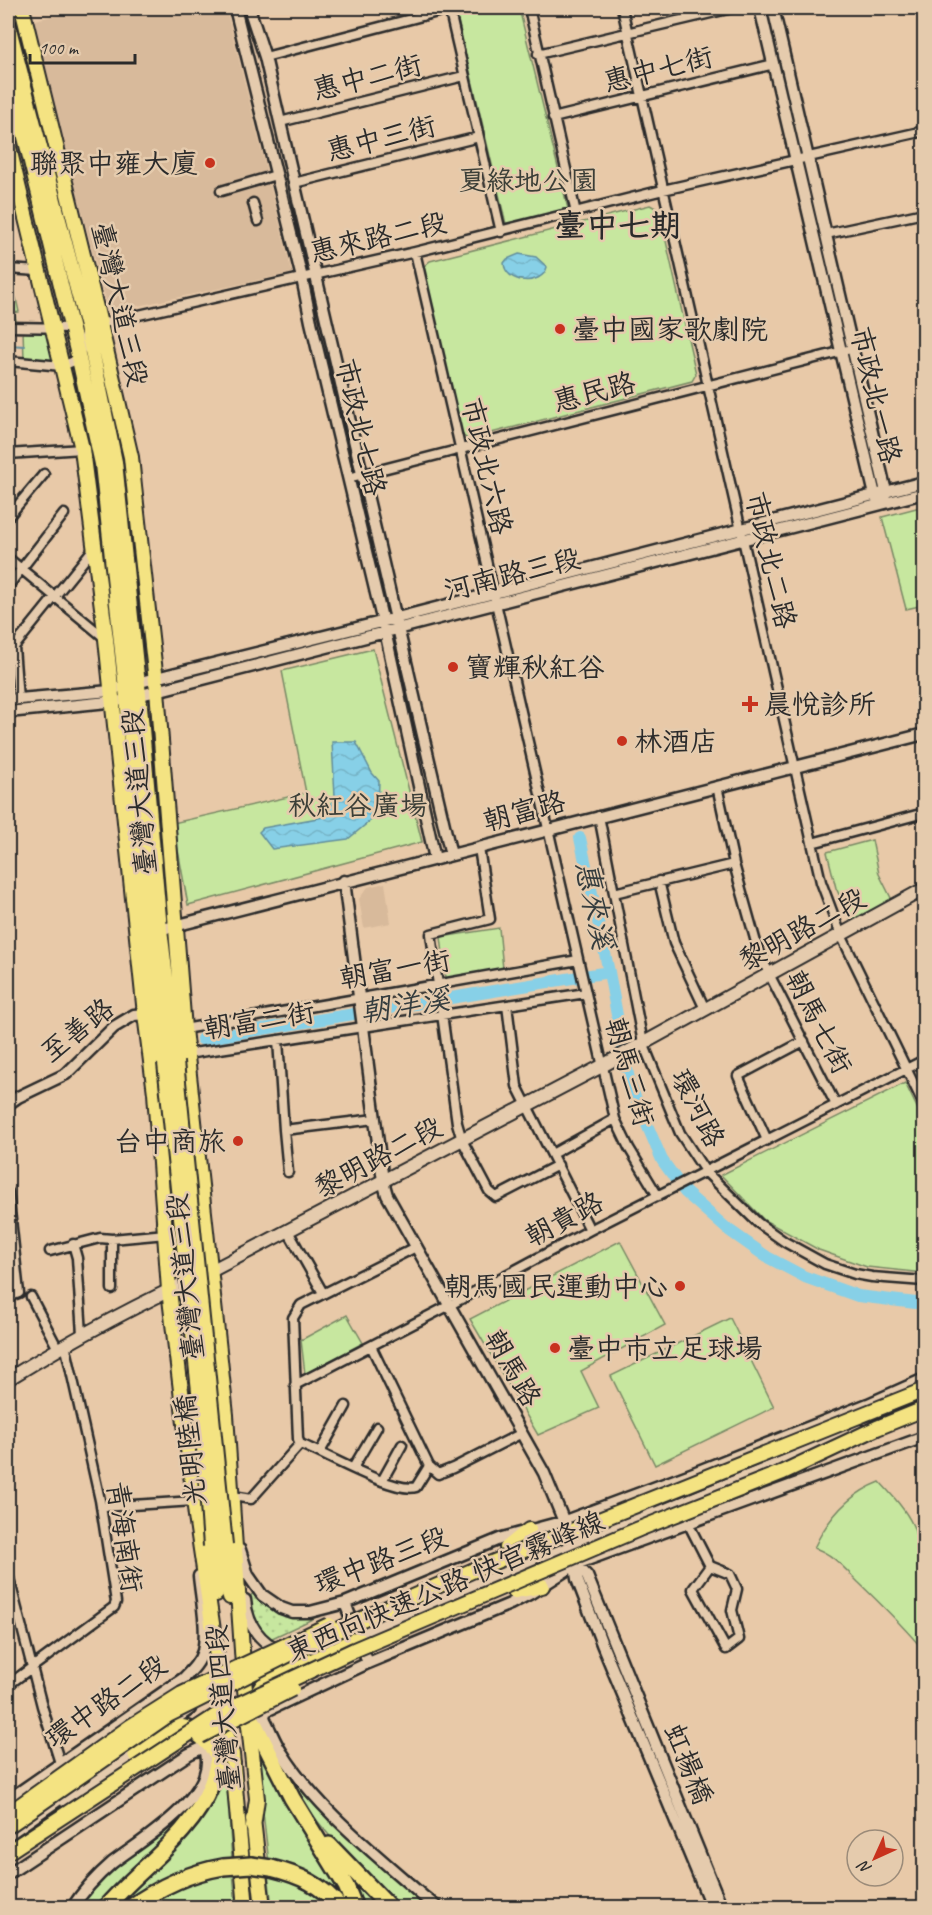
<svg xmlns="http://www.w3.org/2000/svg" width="932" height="1915" viewBox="0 0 932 1915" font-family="Caveat,'LXGW WenKai TC',sans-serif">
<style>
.built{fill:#d8ba9b}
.green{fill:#c7e79f;stroke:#798965;stroke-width:1.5}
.garden{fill:url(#garden-dots);stroke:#798965;stroke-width:1.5}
.water{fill:url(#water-waves);stroke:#628e9c;stroke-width:1.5}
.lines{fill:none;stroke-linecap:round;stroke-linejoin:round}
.stream{stroke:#628e9c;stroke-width:2}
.river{stroke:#87d0e7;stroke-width:12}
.minor-casing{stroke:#2b2b2b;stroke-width:13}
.tertiary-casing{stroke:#2b2b2b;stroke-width:15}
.secondary-casing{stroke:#2b2b2b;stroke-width:16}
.primary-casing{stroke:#2b2b2b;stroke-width:18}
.trunk-casing{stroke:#2b2b2b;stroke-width:18}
.motorway-casing{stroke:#2b2b2b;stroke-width:20}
.minor{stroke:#e5cbad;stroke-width:8}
.tertiary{stroke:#e5cbad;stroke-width:10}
.secondary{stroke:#e5cbad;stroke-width:12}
.primary{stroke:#f4e382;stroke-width:14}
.trunk{stroke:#f4e382;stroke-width:14}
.motorway{stroke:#f4e382;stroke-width:15}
.primary-bridge-casing{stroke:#2b2b2b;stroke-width:18;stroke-linecap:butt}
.trunk-bridge-casing{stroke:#2b2b2b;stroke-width:18;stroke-linecap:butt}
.motorway-bridge-casing{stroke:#2b2b2b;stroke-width:20;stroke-linecap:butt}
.primary-bridge{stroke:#f4e382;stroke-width:14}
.trunk-bridge{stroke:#f4e382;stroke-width:14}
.motorway-bridge{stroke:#f4e382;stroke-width:15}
.poi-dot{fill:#c8321e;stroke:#e5cbad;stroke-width:2}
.labels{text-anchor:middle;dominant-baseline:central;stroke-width:5;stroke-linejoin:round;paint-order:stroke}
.street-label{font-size:28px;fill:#2b2b2b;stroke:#e5cbad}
.poi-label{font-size:28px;fill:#2b2b2b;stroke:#e5cbad;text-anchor:start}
.park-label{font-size:28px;fill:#3b3e37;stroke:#e5cbad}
.water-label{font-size:30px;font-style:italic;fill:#343c3e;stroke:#e5cbad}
.quarter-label{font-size:32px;font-weight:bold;fill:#2b2b2b;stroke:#e5cbad}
</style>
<defs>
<pattern id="garden-dots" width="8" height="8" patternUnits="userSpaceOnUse" patternTransform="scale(1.5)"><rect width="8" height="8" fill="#c7e79f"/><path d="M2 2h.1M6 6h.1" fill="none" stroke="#abc689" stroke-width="1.8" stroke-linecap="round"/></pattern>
<pattern id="water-waves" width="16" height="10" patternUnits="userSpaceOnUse" patternTransform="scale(1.5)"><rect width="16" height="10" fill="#87d0e7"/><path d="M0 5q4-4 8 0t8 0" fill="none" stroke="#75b3c6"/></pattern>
</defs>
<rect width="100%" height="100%" fill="#e8c9a8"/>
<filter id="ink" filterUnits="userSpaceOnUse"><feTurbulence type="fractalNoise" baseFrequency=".0167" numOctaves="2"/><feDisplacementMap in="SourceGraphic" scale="12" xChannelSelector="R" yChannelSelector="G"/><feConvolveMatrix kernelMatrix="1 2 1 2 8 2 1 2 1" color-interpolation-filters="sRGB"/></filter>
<g filter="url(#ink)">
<!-- built -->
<path class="built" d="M87 8H226L292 273 109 312 31 21Z
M385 883 391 923 364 928 359 899 368 887Z"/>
<!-- green -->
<path class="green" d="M455 8H519L568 209 506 224Z
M650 205 659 210 696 374 692 381 468 439 462 435 423 267 430 261Z
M23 330 47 332 55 362 24 359Z
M924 506V605L906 609 882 517Z
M373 649 422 842 188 905 173 823 306 793 282 671Z
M872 840 879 874 892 900 851 920 836 888 827 852Z
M499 928 503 969 446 978 441 937Z
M905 1083 924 1122V1273L867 1267 819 1250 764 1220 721 1175Z
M620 1241 665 1325 581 1371 599 1408 538 1435 470 1319Z
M347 1315 363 1343 305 1374 301 1340Z
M730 1318 774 1407 655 1465 611 1376Z
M880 1482C892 1495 906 1510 913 1526 918 1538 915 1542 924 1553V1643L920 1646C900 1623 880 1603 858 1582 845 1569 832 1553 814 1548 828 1518 849 1494 880 1482Z
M254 1737 351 1907 269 1863Z
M225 1754 232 1861 124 1907 109 1908 165 1854Z
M283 1764 322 1810 412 1894 430 1907H401C356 1865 308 1822 283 1764Z
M192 1803 197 1804 100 1907 76 1908C108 1867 152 1836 192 1803Z
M339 1865 383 1907H362Z
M233 1872 236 1907 141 1908C175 1886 193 1877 233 1872Z
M268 1873 288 1876 335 1907H272Z"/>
<!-- garden -->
<path class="garden" d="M8 298H16L19 312 14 313 16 320H8Z
M254 1592 276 1609 323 1612 321 1615 268 1640 252 1623 249 1598Z"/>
<!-- water -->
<path class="water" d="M519 254 536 257 547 267C542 287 505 284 504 263L507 259Z
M332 742H356L372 773 379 781 378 807 370 821 348 839 272 849 259 832 263 828 323 817 335 796Z"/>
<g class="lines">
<!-- stream -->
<path class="stream" d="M8 345 25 346"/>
<!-- river -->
<path class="river" d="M580 838 609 972 630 1085 662 1160 685 1192 726 1228 767 1257 805 1277 858 1296 924 1304
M202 1039 609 972"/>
<defs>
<path id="minor" d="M449 8 501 232
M529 8 576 213
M622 8 821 882 841 935 924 1105
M538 54 732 8
M265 57 449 9
M553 118 774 64
M280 122 464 76
M294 183 479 137
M221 191 276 175
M253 203 258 221
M826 234 924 213
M415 252 615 1119 629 1148 658 1196
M8 269 38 271
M95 325 415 252 663 190 924 131
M8 327 74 328
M8 361 62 366 79 359 85 333
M8 454 82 449
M348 478 847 350
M8 517 44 474
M8 558 106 639
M8 586 64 514
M18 699 14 647 94 548
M717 786 734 864 757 946 769 974 836 1105
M599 816 643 1043 680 1133 705 1171 758 1223 785 1242 825 1264 855 1274 872 1277 924 1281
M812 843 924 813
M479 848 490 919 431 934 457 1123 462 1140 489 1191 496 1197 558 1165
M659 881 674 943 705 1009
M614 893 734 864
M507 1005 517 1086 590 1230
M184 1029 578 960
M278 1040 284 1130 375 1119
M187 1054 586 993
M284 1130 288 1172
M767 1140 738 1076 804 1041
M552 1154 615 1119
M288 1231 323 1293
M112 1239V1289
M73 1244 77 1258 82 1334
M50 1251 100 1238 112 1239 166 1234
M8 1297 19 1293 8 1192
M31 1297 58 1349
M371 1346 429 1466 438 1474 453 1468 522 1433
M295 1385 450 1305 590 1230 924 1060
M300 1444 298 1439 293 1318 301 1305 416 1247
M300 1444C324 1453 395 1494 416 1487L429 1466
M320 1452 346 1406
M353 1468 377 1427
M382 1481 402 1445
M233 1496 251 1499 300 1444
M101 1507 194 1501
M688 1523 710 1566 730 1574 737 1589 732 1610 739 1639 726 1649 693 1589 710 1566
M8 1574 42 1706 60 1763
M8 1685 114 1607 116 1602 100 1500 65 1344"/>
<path id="tertiary" d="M235 8 302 278 311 322 385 631 435 859
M249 8 265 57 280 122 451 855
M760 8 875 495 877 499
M773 8 886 492 883 499
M8 9 10 8
M132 684 397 618 924 482
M133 697 924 493
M8 700 110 691 117 688
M8 712 118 701
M344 881 383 1181 387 1195 544 1473 571 1539 577 1579 602 1644 712 1908
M155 931 924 734
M8 1104 18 1097 66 1074 114 1027 134 1015 145 1014
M240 1550 248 1575 262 1595 281 1608 292 1612H310L345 1603 502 1538 565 1521 691 1474 868 1404 924 1379
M576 1564 587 1576 722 1908
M245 1600C247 1626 260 1642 282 1652
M345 1603 368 1663
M358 1639 573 1547 859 1430
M328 1644 571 1539 650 1507
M8 1800 184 1678C192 1670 200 1662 203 1651 208 1630 201 1597 199 1576
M66 1803 136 1755 143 1753
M8 1835 190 1709
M8 1874 189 1754 204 1747
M72 1908C83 1891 97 1876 112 1863 142 1840 224 1792 204 1747
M438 1908 424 1897C376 1854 317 1809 282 1753 275 1743 271 1731 265 1720L264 1716 266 1711 368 1663 510 1604 531 1593 576 1564 924 1437"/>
<path id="secondary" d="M8 1379C73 1339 139 1303 209 1272L602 1066 924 889"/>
<path id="primary" d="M22 8 100 324 131 457 134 486 157 690 184 1029 226 1415 244 1680 257 1799 253 1827
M8 25 87 327 115 462 139 695 160 929 176 1062
M8 67 79 359 102 464 127 698 149 932 165 1063 161 1074
M8 144 82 449 106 639 145 1014 155 1093 169 1290 196 1516 216 1650 224 1722 233 1763
M225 1545 230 1597
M211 1546 216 1594
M232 1754 246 1908
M253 1819 263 1908"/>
<path id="trunk" d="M507 1548 529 1530
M514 1591 542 1586"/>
<path id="motorway" d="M255 1704C258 1690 264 1683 275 1674L358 1639
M247 1709 292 1798 346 1886 355 1908
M136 1755 178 1727C196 1727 208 1743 218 1755
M329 1845 390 1908
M271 1868C300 1875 322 1885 341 1908
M105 1908C140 1867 191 1836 211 1785 219 1765 220 1743 224 1722
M130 1908C159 1887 188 1873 223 1867
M245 1908V1900"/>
</defs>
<!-- minor casing -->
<use href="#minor" class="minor-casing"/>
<!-- tertiary casing -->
<use href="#tertiary" class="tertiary-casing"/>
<!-- secondary casing -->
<use href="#secondary" class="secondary-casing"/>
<!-- primary casing -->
<use href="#primary" class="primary-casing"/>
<!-- trunk casing -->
<use href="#trunk" class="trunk-casing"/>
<!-- motorway casing -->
<use href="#motorway" class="motorway-casing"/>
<!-- minor -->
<use href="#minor" class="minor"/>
<!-- tertiary -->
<use href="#tertiary" class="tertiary"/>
<!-- secondary -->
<use href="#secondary" class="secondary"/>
<!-- primary -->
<use href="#primary" class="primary"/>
<!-- trunk -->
<use href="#trunk" class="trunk"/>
<!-- motorway -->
<use href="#motorway" class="motorway"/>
<defs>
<path id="primary-bridge" d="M176 1062 225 1545
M165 1063 202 1420 211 1546"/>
<path id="trunk-bridge" d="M200 1736 292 1689
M8 1814 130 1727 182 1694 329 1625
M8 1826 168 1715 346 1626 474 1570 924 1390
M8 1852 222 1712 354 1650 639 1529 783 1472 877 1428 924 1409"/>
<path id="motorway-bridge" d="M223 1867 251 1865 271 1868"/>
</defs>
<!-- primary-bridge casing -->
<use href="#primary-bridge" class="primary-bridge-casing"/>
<!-- trunk-bridge casing -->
<use href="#trunk-bridge" class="trunk-bridge-casing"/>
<!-- motorway-bridge casing -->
<use href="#motorway-bridge" class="motorway-bridge-casing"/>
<!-- primary-bridge -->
<use href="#primary-bridge" class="primary-bridge"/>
<!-- trunk-bridge -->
<use href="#trunk-bridge" class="trunk-bridge"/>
<!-- motorway-bridge -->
<use href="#motorway-bridge" class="motorway-bridge"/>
</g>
</g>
<!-- markers -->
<g class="poi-dot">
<circle cx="210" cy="163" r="6"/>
<circle cx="560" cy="329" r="6"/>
<circle cx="453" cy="667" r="6"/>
<path d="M747 695h6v6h6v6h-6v6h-6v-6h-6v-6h6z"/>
<circle cx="622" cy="741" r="6"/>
<circle cx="238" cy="1141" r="6"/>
<circle cx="680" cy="1286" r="6"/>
<circle cx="555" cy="1348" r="6"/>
</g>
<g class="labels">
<!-- street labels -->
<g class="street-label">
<text transform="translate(658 69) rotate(-14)">惠中七街</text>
<text transform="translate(367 77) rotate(-14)">惠中二街</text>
<text transform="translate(381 138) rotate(-14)">惠中三街</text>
<text transform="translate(378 237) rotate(-13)">惠來路二段</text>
<text transform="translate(120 304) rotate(77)">臺灣大道三段</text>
<text transform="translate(594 392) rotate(-14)">惠民路</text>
<text transform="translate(876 395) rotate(77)">市政北一路</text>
<text transform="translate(361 427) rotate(77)">市政北七路</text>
<text transform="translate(487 466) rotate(77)">市政北六路</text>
<text transform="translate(771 560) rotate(77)">市政北二路</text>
<text transform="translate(512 574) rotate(-14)">河南路三段</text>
<text transform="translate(139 792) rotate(-95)">臺灣大道三段</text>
<text transform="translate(524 811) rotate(-15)">朝富路</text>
<text transform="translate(802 929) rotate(-29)">黎明路二段</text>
<text transform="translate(395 969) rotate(-10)">朝富一街</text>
<text transform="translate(259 1020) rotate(-9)">朝富二街</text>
<text transform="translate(819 1022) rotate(63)">朝馬七街</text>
<text transform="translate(77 1030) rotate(-38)">至善路</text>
<text transform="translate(630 1072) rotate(74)">朝馬三街</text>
<text transform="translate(698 1108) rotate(63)">環河路</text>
<text transform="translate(378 1157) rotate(-28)">黎明路二段</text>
<text transform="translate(564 1219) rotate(-28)">朝貴路</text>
<text transform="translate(185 1277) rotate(-96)">臺灣大道三段</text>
<text transform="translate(513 1368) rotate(60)">朝馬路</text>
<text transform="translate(190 1450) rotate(-96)">光明陸橋</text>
<text transform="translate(125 1537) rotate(82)">青海南街</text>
<text transform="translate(381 1560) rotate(-21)">環中路三段</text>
<text transform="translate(445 1586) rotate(-23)">東西向快速公路 快官霧峰線</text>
<text transform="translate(106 1701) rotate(-35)">環中路二段</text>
<text transform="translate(223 1708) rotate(-95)">臺灣大道四段</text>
<text transform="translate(689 1764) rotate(68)">虹揚橋</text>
</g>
<!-- poi labels -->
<g class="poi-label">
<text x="198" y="163" text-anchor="end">聯聚中雍大廈</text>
<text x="572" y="329">臺中國家歌劇院</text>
<text x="465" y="667">寶輝秋紅谷</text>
<text x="764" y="704">晨悅診所</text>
<text x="634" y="741">林酒店</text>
<text x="226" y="1141" text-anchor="end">台中商旅</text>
<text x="668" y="1286" text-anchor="end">朝馬國民運動中心</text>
<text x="567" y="1348">臺中市立足球場</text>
</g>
<!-- park labels -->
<g class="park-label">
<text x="528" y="180">夏綠地公園</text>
<text x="358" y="805">秋紅谷廣場</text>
</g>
<!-- water labels -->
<g class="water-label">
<text transform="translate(595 905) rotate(78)">惠來溪</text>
<text transform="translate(405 1005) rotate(-9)">朝洋溪</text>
</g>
<!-- quarter labels -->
<g class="quarter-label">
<text x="618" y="225">臺中七期</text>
</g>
</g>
<!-- margin -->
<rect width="932" height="1915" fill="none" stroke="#e5cbad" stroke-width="30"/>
<rect x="15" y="15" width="902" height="1885" fill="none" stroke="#2b2b2b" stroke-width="2" filter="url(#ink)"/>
<!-- north arrow -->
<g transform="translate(875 1858) rotate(225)"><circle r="28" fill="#e5cbad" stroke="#9b8b79" stroke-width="1.5"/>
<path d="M0-4.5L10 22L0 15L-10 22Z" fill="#c8321e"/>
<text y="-9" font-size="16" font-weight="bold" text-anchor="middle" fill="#2b2b2b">N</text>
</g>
<!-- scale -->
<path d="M30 54v9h105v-9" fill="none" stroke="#2b2b2b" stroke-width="3"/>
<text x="39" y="54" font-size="18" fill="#2b2b2b" stroke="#e5cbad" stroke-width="4.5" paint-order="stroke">100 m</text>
</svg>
